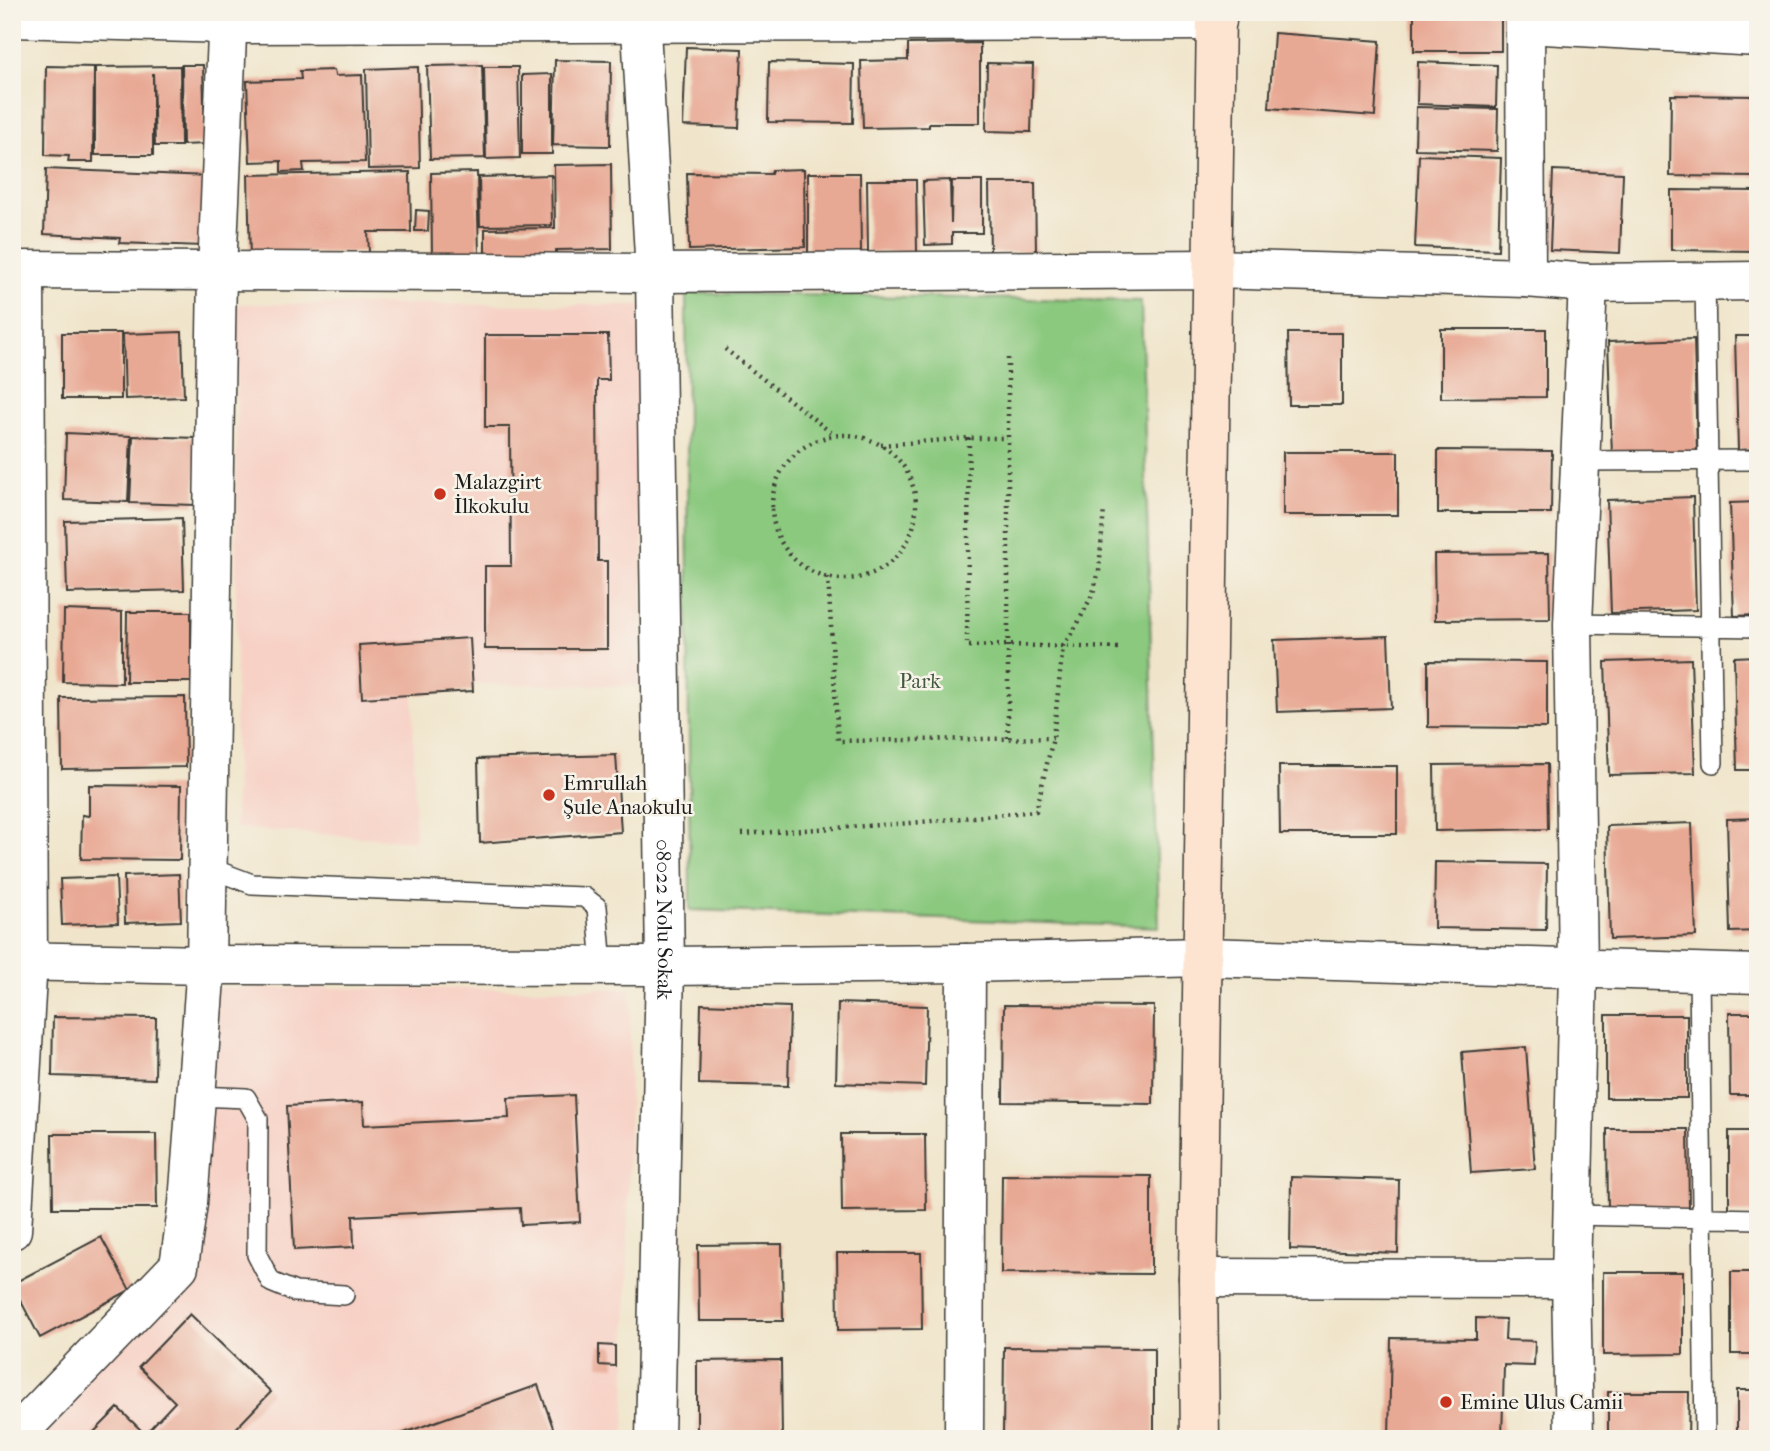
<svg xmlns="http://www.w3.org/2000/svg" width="1770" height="1451" viewBox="0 0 1770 1451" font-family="'IM FELL French Canon',serif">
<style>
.built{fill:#f7d1c6}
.green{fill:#8bc97f;stroke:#54724e;stroke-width:2}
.building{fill:#e8a994}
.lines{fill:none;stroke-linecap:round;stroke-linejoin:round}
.lane-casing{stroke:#3c3a36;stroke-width:22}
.street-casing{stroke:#3c3a36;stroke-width:41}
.secondary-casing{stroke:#3c3a36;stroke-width:41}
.path{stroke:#3c3a36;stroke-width:4.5;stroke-dasharray:2 5;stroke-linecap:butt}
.lane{stroke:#fff;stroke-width:19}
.street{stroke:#fff;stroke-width:38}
.secondary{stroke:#fde4d1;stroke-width:38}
.poi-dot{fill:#c8321e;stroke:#f7f3e8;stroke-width:2.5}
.labels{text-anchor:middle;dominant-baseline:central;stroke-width:5;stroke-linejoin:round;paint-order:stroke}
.poi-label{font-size:21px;fill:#1c1c1c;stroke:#f7f3e8;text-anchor:start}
.park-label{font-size:21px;fill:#43593f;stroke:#f7f3e8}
.street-label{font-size:21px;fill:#1c1c1c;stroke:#f7f3e8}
</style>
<rect width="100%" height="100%" fill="#f7f3e8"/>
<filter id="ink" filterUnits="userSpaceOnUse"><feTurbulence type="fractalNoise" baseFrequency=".0143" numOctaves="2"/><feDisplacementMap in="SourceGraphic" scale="14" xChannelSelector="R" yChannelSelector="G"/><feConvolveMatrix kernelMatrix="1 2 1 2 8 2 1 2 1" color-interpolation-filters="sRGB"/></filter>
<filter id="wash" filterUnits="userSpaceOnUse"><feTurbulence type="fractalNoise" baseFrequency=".00686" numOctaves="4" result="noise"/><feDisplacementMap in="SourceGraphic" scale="28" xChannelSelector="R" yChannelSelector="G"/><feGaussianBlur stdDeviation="1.57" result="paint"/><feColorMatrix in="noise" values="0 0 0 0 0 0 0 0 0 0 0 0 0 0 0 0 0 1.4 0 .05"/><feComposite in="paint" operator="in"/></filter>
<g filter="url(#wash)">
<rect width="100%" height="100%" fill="#f0e5cb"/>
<!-- built -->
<path class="built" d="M237 304 642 305 643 686 413 683 415 841 235 828Z
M211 988 631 989 625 1439H32V1425L204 1261Z"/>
<!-- green -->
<path class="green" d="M686 293 1141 301 1159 927 690 910Z"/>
<g id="blocks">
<!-- building -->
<path class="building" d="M1414 12H1501V51H1414Z
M1691 12H1758V22L1691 23Z
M1274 33 1380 41 1375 116 1269 108Z
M980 43V123H929V127L863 128 861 61 908 60V44Z
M686 47 742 49 739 128 683 126Z
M555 60 611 61 610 146 553 145Z
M769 62 854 64 853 123 768 122Z
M1418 62 1497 65 1496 107 1417 104Z
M987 63 1033 64 1031 132 986 131Z
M182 65H203L205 144 183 145Z
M482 65 485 158 430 159 427 66Z
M46 66 94 67 93 162H68L69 156 45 155Z
M180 66 181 146H155L153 73V155H95V67Z
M418 67 420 168 368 169 366 69Z
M484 67H518L520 158 486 159Z
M334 70 335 76 362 75 365 162 303 163 304 171 281 172V161L250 162 247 81 301 79 300 71Z
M552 74V154H522V75Z
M1671 95 1758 96V177L1670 176Z
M1416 107 1498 109 1497 151 1415 149Z
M1419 155 1501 158 1498 250 1415 247Z
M611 164 612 249 556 250V254L485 255V229L555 228 554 165Z
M46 169 207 176 204 246 119 243 120 238 44 234Z
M804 169 805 247 689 250 687 173 771 174 772 170Z
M1553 170 1623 173 1620 253 1550 250Z
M410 172 411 232H368L369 252 307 253 250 260 248 175Z
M477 172 479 255 432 256 431 173Z
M808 173H860L861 253H808Z
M551 175 552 225 480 226 479 177Z
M867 180H916L917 252H868Z
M950 180 951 223 952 181H982V233H952V244L925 245 923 181Z
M989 183H1035L1036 252 990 253Z
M1671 190 1758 191V251L1671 250Z
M416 210 429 211 428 231H415Z
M1441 329H1546V397L1441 398Z
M182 332 184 397 125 399 123 334Z
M62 333H121V399H62Z
M1288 333H1342V405H1289Z
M485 335H608L609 380H597L598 561H607V649H485V566H511L510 427H485Z
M1735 336H1758V449L1738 450Z
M1694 339 1697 453 1612 455 1608 342Z
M66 433 131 436 128 502 64 500Z
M133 436 197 438 195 505 130 503Z
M1438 450 1552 451 1551 513H1438Z
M1283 452H1398V515H1283Z
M1693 497 1696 610 1611 613 1607 500Z
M1758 502V615L1734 616 1730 503Z
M182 518 184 590 67 593 65 521Z
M1549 553 1550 619 1435 620 1434 554Z
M64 610 122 612V683L63 682Z
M127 612H191V682H126Z
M1388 636 1391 708 1277 712 1274 640Z
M470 638 473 691 362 698 359 645Z
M1758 656V770H1737L1734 657Z
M1691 659 1695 773 1609 775 1605 662Z
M1428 661 1547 662V728L1428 727Z
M185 697 186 767 62 769 61 698Z
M616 755 621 832 480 843 478 759Z
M1547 764 1548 829 1435 831 1434 765Z
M1279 766H1397V834H1280Z
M89 785 181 786 180 860 81 859 82 815 89 816Z
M1758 818V931L1730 932 1727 819Z
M1692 823 1696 936 1610 939 1607 826Z
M1435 862 1547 864 1546 930 1434 928Z
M179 874 181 921 125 923 124 876Z
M116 877 118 923 62 925 60 879Z
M838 1003 927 1006 925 1086 836 1083Z
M701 1004 790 1007 788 1086 699 1084Z
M1004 1005 1154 1006 1153 1104 1003 1102Z
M1729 1013H1758V1095H1730Z
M1606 1015H1687V1098H1606Z
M53 1017 156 1018 155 1079 52 1076Z
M1526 1047 1535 1169 1471 1173 1462 1052Z
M574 1095 580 1222 521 1225 520 1208 353 1216 354 1247 294 1250 287 1106 363 1102 364 1125 509 1118 508 1098Z
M1607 1129H1688L1689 1212H1608Z
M1729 1131H1758V1213H1729Z
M52 1134H156L157 1208H53Z
M841 1134H925L926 1210 842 1211Z
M1002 1175 1151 1176V1274L1001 1273Z
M1291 1177 1399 1180 1398 1253 1290 1249Z
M101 1237 130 1290 40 1338 12 1284Z
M782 1244 783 1321H699L698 1245Z
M837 1253H921L922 1329 838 1330Z
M1603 1272H1683V1354L1603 1355Z
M1731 1272H1758V1354H1731Z
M190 1314 271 1392 226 1439H87L118 1408 145 1434 175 1402 139 1367Z
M1476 1318 1506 1319 1505 1340 1535 1341 1534 1366 1504 1365 1502 1439H1389L1391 1338 1476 1339Z
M599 1345 615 1346V1366L599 1365Z
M1004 1347 1154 1348V1439H1003Z
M781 1360 782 1437H697V1361Z
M538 1385 557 1439H390V1438Z
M1737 1390H1758V1439H1737Z
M1608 1392H1689L1688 1439H1608Z"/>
</g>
</g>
<g filter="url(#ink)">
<use href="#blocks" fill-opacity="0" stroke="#3c3a36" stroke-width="2"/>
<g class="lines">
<defs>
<path id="lane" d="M1705 282 1713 763
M1580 461 1758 460
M1573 624 1758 627
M207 867 252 884 584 897 597 907 602 966
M1699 972 1705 1439
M196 1096 246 1098 258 1119 257 1255 271 1282 295 1292 344 1295
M1573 1215 1758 1219"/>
<g id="street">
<path id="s1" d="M640 12 655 273 665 966 655 1439"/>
<path d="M1525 12 1526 278"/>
<path d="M12 18 228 24 1217 21"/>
<path d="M1526 24 1758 37"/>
<path d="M12 270 655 273 1213 269 1526 278 1588 283 1758 281"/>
<path d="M12 961 206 965 665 966 966 963 1203 957 1758 974"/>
<path d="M12 1230 28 961 25 271"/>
<path d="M1198 1278 1571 1279"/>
<path d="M20 1439 23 1428 179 1266 188 1203 206 965 217 272 228 12"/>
<path d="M964 1439 966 963"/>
<path d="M1574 1439 1571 1279 1578 969 1573 624 1588 283"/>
</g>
<path id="secondary" d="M1200 1439 1198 1278 1216 12"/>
</defs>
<!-- lane casing -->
<use href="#lane" class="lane-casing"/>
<!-- street casing -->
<use href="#street" class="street-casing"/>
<!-- secondary casing -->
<use href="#secondary" class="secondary-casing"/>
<!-- path -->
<path class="path" d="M725 349 834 435
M1008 358V739
M772 507a72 72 0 1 1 144 0a72 72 0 1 1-144 0Z
M969 438 967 646 1008 645 1118 648
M881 445 969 438H1007
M828 577 838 741 1053 738
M742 834 911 823 1036 811 1053 738 1063 646 1077 625 1093 593 1099 571 1104 509"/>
<!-- lane -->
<use href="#lane" class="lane"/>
<!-- street -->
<use href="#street" class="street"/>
<!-- secondary -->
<use href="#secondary" class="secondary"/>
</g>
</g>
<!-- markers -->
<g class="poi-dot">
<circle cx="440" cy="494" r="7"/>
<circle cx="549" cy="795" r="7"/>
<circle cx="1446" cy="1402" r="7"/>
</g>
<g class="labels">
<!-- poi labels -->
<g class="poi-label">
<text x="454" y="482">Malazgirt<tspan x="454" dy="24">İlkokulu</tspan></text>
<text x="563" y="783">Emrullah<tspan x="563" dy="24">Şule Anaokulu</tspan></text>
<text x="1460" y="1402">Emine Ulus Camii</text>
</g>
<!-- park labels -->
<g class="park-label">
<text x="920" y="681">Park</text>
</g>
<!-- street labels -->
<g class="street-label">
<text stroke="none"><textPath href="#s1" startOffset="908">08022 Nolu Sokak</textPath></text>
</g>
</g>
<!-- margin -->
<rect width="1770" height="1451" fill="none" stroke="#f7f3e8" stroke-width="42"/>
</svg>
